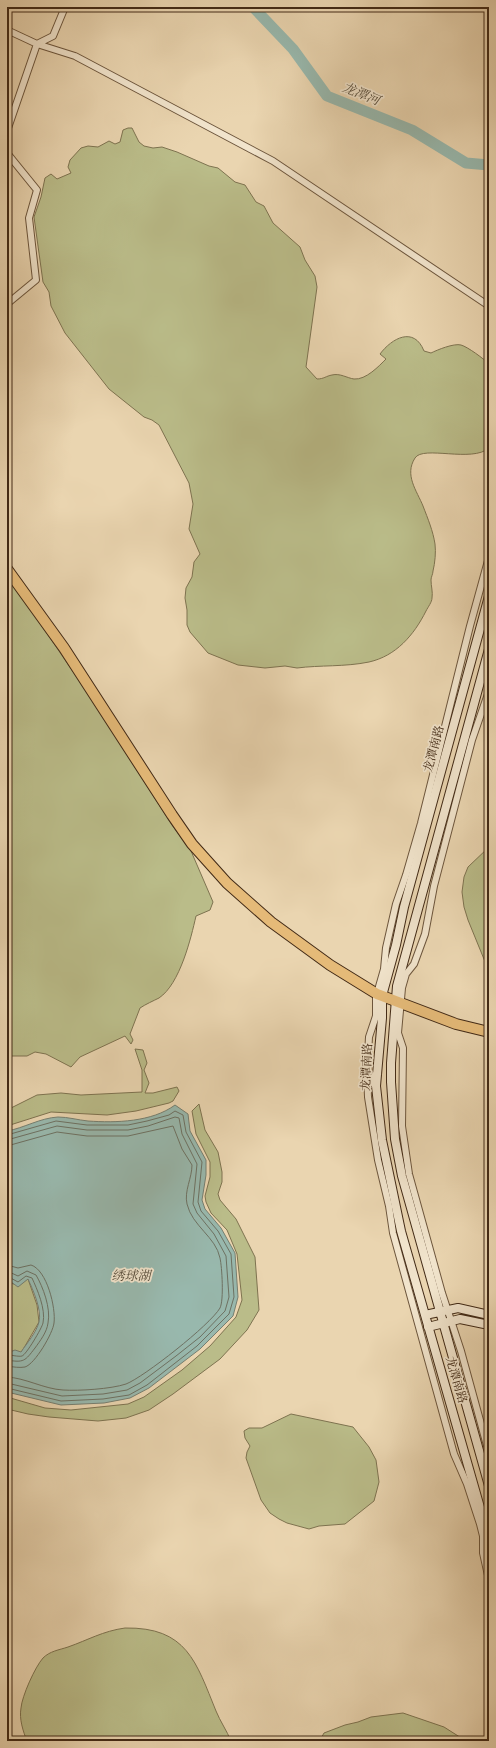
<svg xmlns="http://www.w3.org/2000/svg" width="496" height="1748" viewBox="0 0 496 1748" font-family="'IM FELL Double Pica','Noto Serif SC',serif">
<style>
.green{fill:#babc89;stroke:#7e7350}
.water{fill:#98b8ad;stroke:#767f71}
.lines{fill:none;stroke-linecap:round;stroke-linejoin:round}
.shore{stroke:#6d7162;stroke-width:1}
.river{stroke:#98b8ad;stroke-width:11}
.minor-casing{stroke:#6c553c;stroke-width:8}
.secondary-casing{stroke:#422a16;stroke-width:10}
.trunk-casing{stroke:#422a16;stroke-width:12}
.minor{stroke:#f1e4cc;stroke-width:6}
.secondary{stroke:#f1e4cc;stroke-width:8}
.trunk{stroke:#e5ba78;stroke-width:10}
.labels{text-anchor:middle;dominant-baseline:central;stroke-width:3.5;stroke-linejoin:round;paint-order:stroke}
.street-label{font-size:12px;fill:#422a16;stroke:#f1e4cc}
.water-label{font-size:13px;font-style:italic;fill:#584e3c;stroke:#f1e4cc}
</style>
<rect width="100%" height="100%" fill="#ead5b0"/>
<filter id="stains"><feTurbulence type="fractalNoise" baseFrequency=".005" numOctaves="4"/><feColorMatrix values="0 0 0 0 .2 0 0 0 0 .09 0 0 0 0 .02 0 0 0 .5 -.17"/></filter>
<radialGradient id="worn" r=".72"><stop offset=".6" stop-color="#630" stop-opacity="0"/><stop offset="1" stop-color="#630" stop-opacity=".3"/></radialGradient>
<!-- green -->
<path class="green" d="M128 128H132L139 142 144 146 153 148 162 147 177 152 209 166 218 168 235 182 245 185 256 202 264 206 273 223 300 247 305 260 315 276 317 287 306 367 317 379C324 379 326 376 332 375 340 373 347 378 354 379 366 380 379 366 386 359L380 354C392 338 414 326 424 351L431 353C437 350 454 343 461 345 468 347 484 359 489 364V448C472 463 423 445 415 458 404 475 417 491 423 506 428 519 433 531 435 544 436 552 435 563 433 571 433 574 431 577 431 580 431 586 433 592 432 598 432 602 428 607 426 611 414 635 396 656 369 662 345 667 320 665 297 668L285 666 265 668 238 665 208 653 190 632 187 625V610L185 598 186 588 192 577 194 562 200 554 189 529 193 504 189 483 159 425 152 420 144 417 109 389 65 333 51 306 49 292 43 282 34 217 41 197 45 178 51 174 57 179 71 173 68 167 70 160 81 148 88 146 98 147 109 141 115 144 120 142 123 130Z
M7 575 87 692 172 825 191 851 213 902 210 910 196 916C191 938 180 984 159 998 153 1001 146 1004 140 1008L130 1034 133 1040 131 1044 125 1036 80 1057 71 1067 46 1054 35 1052 27 1056H7Z
M489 847V990L488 969 468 920 464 907 462 892 464 877 468 867Z
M135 1049 143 1050 147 1063 144 1070 149 1083 145 1093H153L177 1087 179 1091 173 1101 169 1103 136 1111 107 1115 51 1112 7 1126V1110L37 1095 61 1093 81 1095 142 1092V1070Z
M199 1104 205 1130 218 1152 222 1172V1182L218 1194 220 1200 236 1219 255 1257 259 1310 247 1330 220 1359 173 1394 149 1410 126 1418 98 1421 49 1417 28 1414 7 1409V1397L45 1408 71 1410 128 1404 144 1397 182 1370 210 1346 236 1317 242 1300 237 1254 227 1230 211 1213 206 1202 205 1196 210 1177V1162L196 1134 192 1111Z
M7 1279 13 1284 28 1279 37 1305 39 1322 21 1353 10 1352 7 1349Z
M291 1414 353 1427 369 1447 376 1460 379 1482 374 1501 345 1524 319 1526 309 1529 287 1523 279 1519 270 1513 261 1500 246 1458 247 1452 250 1446 245 1438 244 1431 249 1428H262Z
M125 1628C187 1627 196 1662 216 1711 220 1721 227 1731 231 1741H27C23 1731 19 1719 21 1708 22 1696 35 1667 43 1658 50 1651 59 1650 68 1647 88 1640 103 1631 125 1628Z
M403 1713 444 1727 466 1741 320 1740 324 1733 345 1725 358 1722 371 1717Z"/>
<!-- water -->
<path class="water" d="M175 1105 188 1114 190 1131 206 1160V1175L202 1200 205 1209 221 1228 235 1253 238 1297 233 1316 200 1349 149 1388 130 1398 104 1403 61 1405 7 1392V1349L10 1352 15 1350 21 1352C27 1343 36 1333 39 1322 42 1310 33 1290 28 1279L18 1287 7 1279V1131C24 1128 40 1118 58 1117 68 1117 78 1120 88 1121 116 1123 152 1122 175 1105Z"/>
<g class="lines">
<!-- shore -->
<path class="shore" d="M7 1135 56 1121 87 1125H128L147 1121 169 1115 175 1111 183 1115 186 1132 202 1162 198 1202 201 1211 218 1231 231 1254 234 1297 229 1314 197 1346 147 1385 129 1395 103 1399 61 1401 7 1388
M7 1140 57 1126 87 1130H128L148 1126 175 1117 179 1118 182 1134 197 1164 193 1204 197 1213 214 1234 226 1256 229 1297 225 1311 200 1337 176 1356 140 1383 127 1390 103 1394 62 1396 7 1383
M7 1146 57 1132 87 1136H128L173 1126 182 1149 192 1165C192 1178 184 1191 187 1204 192 1226 216 1237 220 1258 222 1267 224 1300 220 1308 210 1325 144 1377 126 1384 111 1389 79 1391 63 1390 44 1389 26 1378 7 1377
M7 1265 18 1268 31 1265C47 1270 56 1308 54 1323 53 1333 35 1364 25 1367 20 1368 13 1367 7 1366
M7 1271 18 1276 27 1271 36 1275C43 1287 51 1308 48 1323 47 1332 40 1341 35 1348 25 1361 24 1363 7 1360
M7 1276 18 1282 26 1276 32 1278C37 1289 46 1309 43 1323 42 1328 26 1355 22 1356 20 1357 8 1355 7 1354"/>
<!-- river -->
<path class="river" d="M253 7 293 49 327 96 412 130 466 163 489 165"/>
<defs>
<path id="minor" d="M7 30 37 44 75 56 273 161 489 306
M7 131 37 44 53 36 65 7
M7 153 37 190 29 218 36 280 7 304
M489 557 470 626 421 823 406 875 396 904 386 948 384 969 376 997V1016L369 1037 367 1073 368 1097 378 1160 389 1206 393 1233 454 1454 467 1484 480 1524 483 1536V1553L489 1580
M489 691 472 740 434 886 425 934 414 964 406 974 402 988 398 1033 403 1048 402 1126 409 1174 442 1293 461 1351 489 1453"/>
<path id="secondary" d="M489 596 404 907 396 945 382 996V1018L376 1086 382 1140 401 1231 489 1539
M489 649 397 986 391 1063V1082L395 1139 402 1176 489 1486
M367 1085 377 1074
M425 1315 458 1308 489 1315
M428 1327 460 1319 489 1325"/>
<path id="trunk" d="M7 569 64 648 172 815 192 844 227 883 271 922 330 965 377 994 456 1024 489 1032"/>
</defs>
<!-- minor casing -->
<use href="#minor" class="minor-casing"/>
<!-- secondary casing -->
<use href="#secondary" class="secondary-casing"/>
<!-- trunk casing -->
<use href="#trunk" class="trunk-casing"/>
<!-- minor -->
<use href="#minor" class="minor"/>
<!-- secondary -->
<use href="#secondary" class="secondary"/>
<!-- trunk -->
<use href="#trunk" class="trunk"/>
</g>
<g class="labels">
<!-- street labels -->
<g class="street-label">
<text transform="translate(434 749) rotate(-75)">龙潭南路</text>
<text transform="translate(367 1067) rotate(-87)">龙潭南路</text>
<text transform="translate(456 1380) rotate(74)">龙潭南路</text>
</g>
<!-- water labels -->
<g class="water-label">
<text transform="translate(361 94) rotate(22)">龙潭河</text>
<text x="131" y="1276">绣球湖</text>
</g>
</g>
<!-- margin -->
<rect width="496" height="1748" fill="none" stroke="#ead5b0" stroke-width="24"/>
<rect x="8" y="8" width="480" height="1732" fill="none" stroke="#422a16" stroke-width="2"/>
<rect x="12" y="12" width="472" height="1724" fill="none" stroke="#422a16"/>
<rect width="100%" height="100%" filter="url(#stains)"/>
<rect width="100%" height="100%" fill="url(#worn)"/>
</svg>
